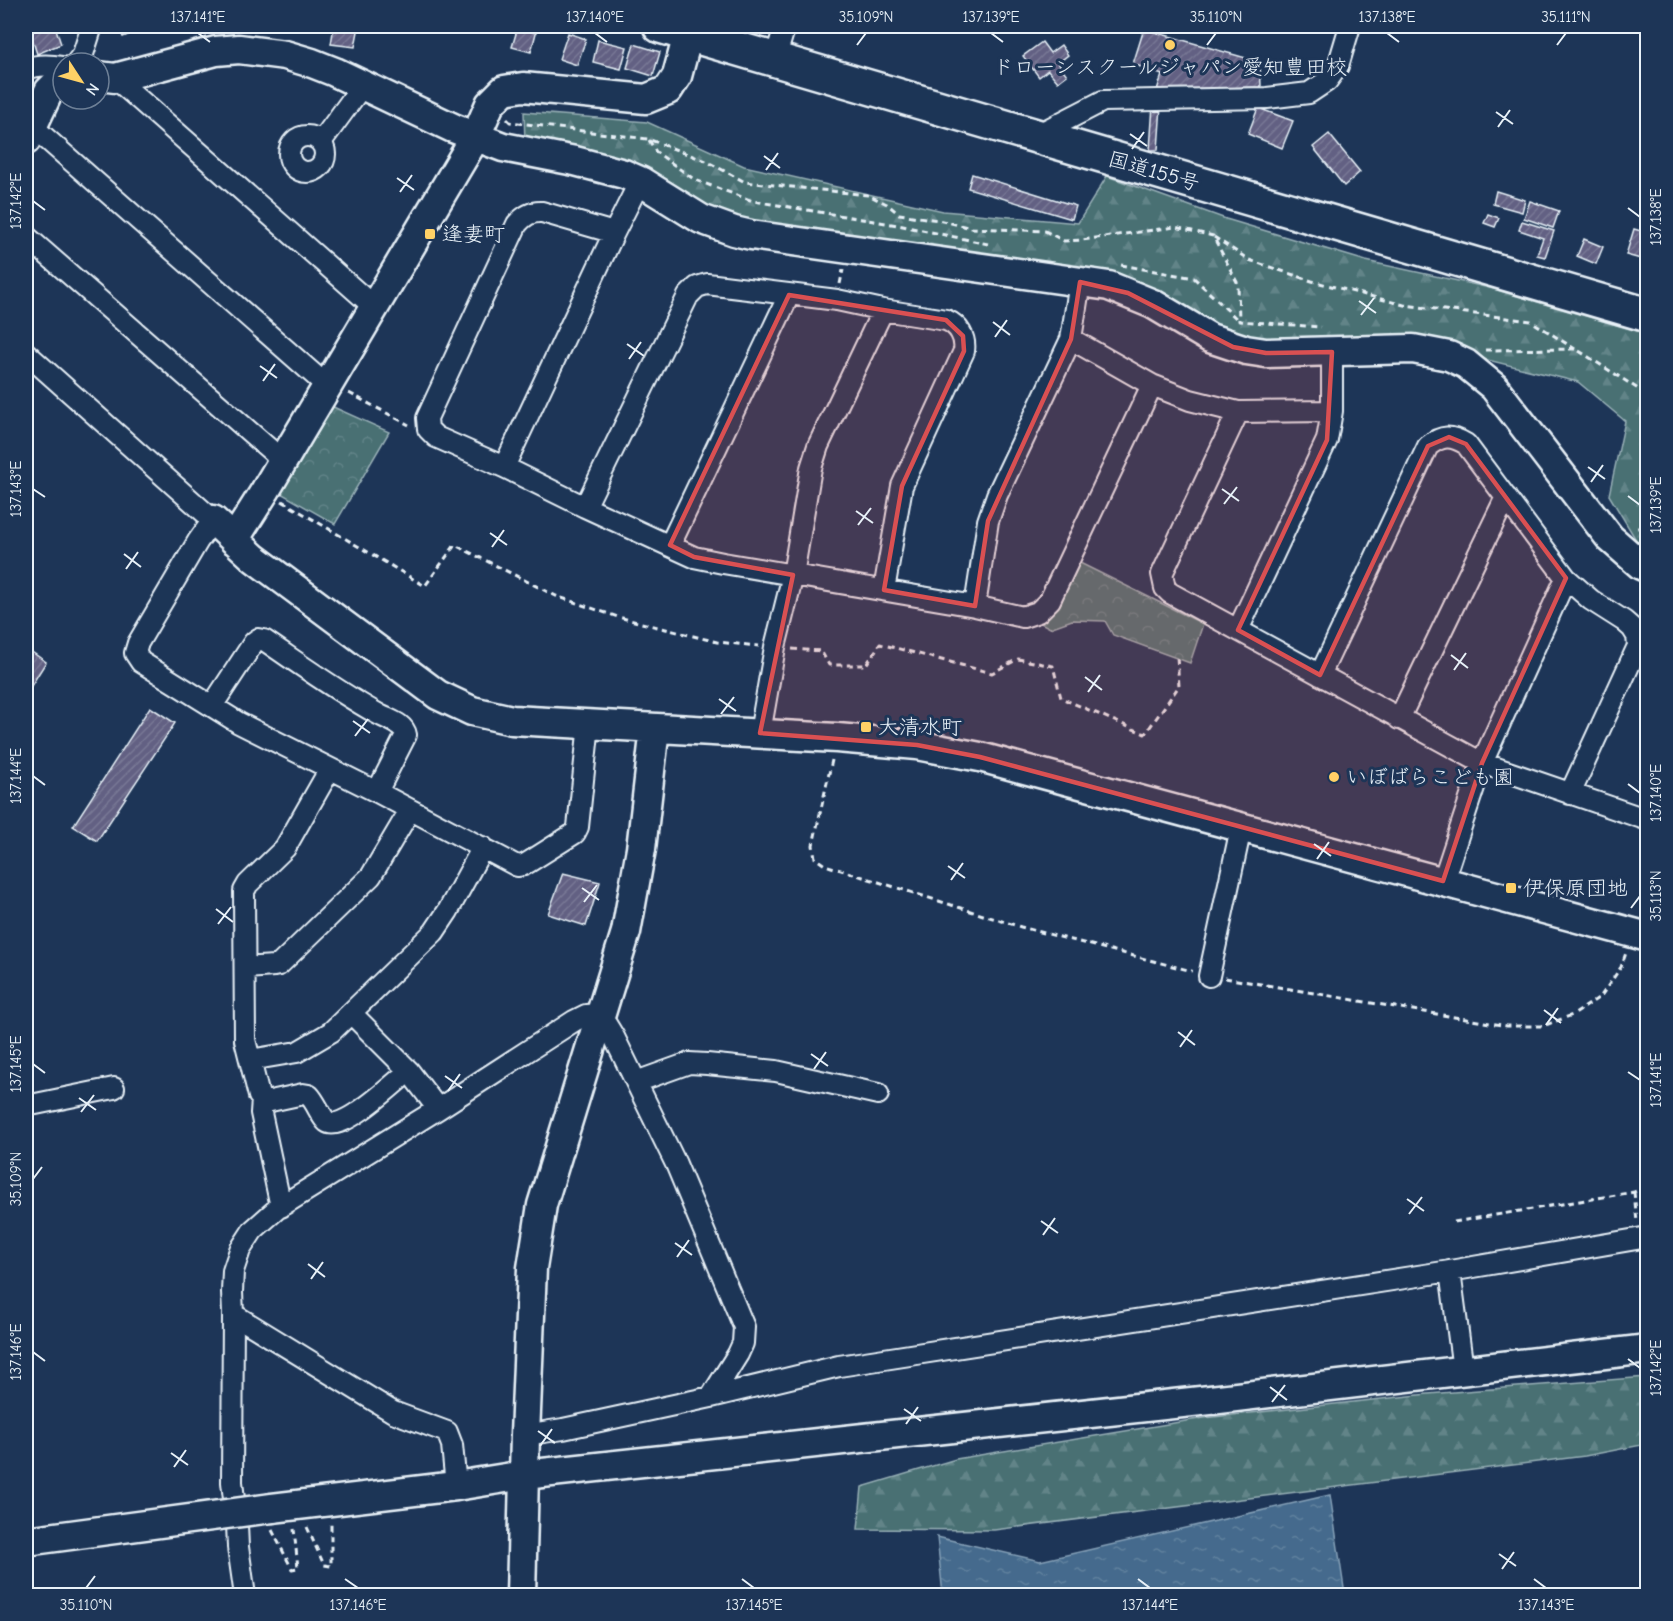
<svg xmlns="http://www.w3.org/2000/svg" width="1673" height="1621" viewBox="0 0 1673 1621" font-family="'Comic Neue','Klee One',sans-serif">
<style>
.forest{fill:url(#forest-firs);stroke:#98b0b6;stroke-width:1.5}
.park{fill:url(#park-crowns);stroke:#98b0b6;stroke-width:1.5}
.water{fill:url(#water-ripples);stroke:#86a1b8;stroke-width:1.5}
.building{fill:url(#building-hatch);stroke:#e8f1f8;stroke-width:1.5}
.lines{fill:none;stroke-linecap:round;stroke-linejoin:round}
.street-casing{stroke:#e8f1f8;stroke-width:24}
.secondary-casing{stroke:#e8f1f8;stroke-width:33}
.highway-casing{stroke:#e8f1f8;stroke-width:38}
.path{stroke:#e8f1f8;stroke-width:3;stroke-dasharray:6 4.5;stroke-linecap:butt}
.street{stroke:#1d3557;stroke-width:20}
.secondary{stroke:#1d3557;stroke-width:28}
.highway{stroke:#1d3557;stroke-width:33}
.secondary-bridge-casing{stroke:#e8f1f8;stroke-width:33;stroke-linecap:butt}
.secondary-bridge{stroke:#1d3557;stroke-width:28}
.marked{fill:#da5052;fill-opacity:0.2;stroke:#da5052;stroke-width:4.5;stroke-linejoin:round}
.ticks{fill:none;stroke:#e8f1f8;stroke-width:2}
.poi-dot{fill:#ffd166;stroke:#1d3557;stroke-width:2}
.labels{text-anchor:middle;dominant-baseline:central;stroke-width:6;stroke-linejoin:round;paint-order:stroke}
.poi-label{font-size:21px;fill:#e8f1f8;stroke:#1d3557;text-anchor:start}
.street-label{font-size:21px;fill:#e8f1f8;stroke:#1d3557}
.neatline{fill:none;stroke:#e8f1f8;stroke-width:2}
.ticks-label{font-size:15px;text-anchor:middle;fill:#e8f1f8}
</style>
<defs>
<pattern id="forest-firs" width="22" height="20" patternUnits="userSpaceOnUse" patternTransform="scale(1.5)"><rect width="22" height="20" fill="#486f73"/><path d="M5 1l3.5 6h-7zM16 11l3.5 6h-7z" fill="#628488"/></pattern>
<pattern id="park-crowns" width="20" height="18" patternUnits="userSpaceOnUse" patternTransform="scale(1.5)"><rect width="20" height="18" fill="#486f73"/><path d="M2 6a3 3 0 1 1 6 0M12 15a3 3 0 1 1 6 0" fill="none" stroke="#628488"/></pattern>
<pattern id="water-ripples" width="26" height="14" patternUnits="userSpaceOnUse" patternTransform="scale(1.5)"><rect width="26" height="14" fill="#456b8d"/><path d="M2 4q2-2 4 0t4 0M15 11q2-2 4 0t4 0" fill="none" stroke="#60819e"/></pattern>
<pattern id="building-hatch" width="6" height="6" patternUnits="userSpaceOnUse" patternTransform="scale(1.5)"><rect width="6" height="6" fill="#626183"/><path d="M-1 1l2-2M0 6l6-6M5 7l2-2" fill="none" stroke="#787895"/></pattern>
</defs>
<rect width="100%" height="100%" fill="#1d3557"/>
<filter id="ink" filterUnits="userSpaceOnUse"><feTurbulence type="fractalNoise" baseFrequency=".0167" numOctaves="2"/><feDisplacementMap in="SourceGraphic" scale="12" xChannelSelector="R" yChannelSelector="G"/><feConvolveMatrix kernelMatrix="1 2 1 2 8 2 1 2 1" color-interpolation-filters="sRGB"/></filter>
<g filter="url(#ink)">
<!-- forest -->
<path class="forest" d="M524 112 647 122 744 166 943 211 1078 223 1107 176 1226 219 1366 261 1490 288 1647 334V552L1641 548 1609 495 1625 421 1578 382 1455 352 1270 344 1218 336 1134 286 745 224 525 142Z
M1647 1377V1444L1585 1456 994 1530 858 1529 862 1487 956 1459 1204 1418 1428 1394Z"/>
<!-- park -->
<path class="park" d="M331 406 389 432 335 524 279 492Z
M1076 561 1203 624 1190 663 1113 635 1105 621 1072 620 1050 628 1039 622 1054 604Z"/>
<!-- water -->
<path class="water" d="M1330 1495 1345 1595H943L937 1537 1040 1561Z"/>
<!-- building -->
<path class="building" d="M48 26H55L61 44 37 54 30 32Z
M118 26H149L123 37Z
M334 26H359L355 47 331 44Z
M518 27 536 33 531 52 512 47Z
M1144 29 1260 62 1261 87 1157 90 1162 75 1133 64Z
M568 33 586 39 577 65 559 59Z
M598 40 627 47 621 69 593 62Z
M1042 42 1050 53 1061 45 1068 55 1058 63 1067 75 1058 82 1048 70 1039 77 1023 56Z
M634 44 660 52 653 76 627 68Z
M1153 105 1161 106 1158 150H1150Z
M1258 108 1293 121 1282 148 1248 134Z
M1329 134 1360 172 1344 186 1313 147Z
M972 174 1076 206 1072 219 968 188Z
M1496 191 1525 200 1522 212 1493 204Z
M1530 201 1559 211 1553 228 1524 218Z
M1488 214 1499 218 1495 227 1484 223Z
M1522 221 1554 231 1545 257 1537 255 1543 238 1519 230Z
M1634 229 1648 233V261L1626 255Z
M1584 239 1603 247 1596 264 1577 256Z
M26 648 46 662 26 694Z
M150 707 175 723 97 841 73 826Z
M563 873 600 882 586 926 548 914Z"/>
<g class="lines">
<defs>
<path id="street" d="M775 59 785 26
M76 63 83 54 92 26
M26 69C37 64 51 65 63 67
M115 78 374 307
M32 126 327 386
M289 154a18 18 0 1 1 36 0a18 18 0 1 1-36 0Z
M1035 136 1103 101 1267 98 1309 93 1327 81 1338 66 1350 26
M321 142 362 86
M614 233 542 212C531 211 524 216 517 224L427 418 428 429 436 437 504 467 585 507 694 557 723 563 975 606 1023 617 1038 612 1050 600 1152 385
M26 236 283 461
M1080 282 1071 339 1152 385 1190 400 1238 412 1332 411
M26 353 213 520 198 541 138 643 135 653 141 662 239 723 377 792 517 866 524 865 529 862 575 833 578 827 589 724
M1238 412 1162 574 1165 588 1170 593 1482 763 1648 820
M504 467 614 233 640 181
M585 507 688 296 697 287 707 284 837 300 883 310 946 320C959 325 966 338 964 351L902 486 884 590
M670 545 789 295
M975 606 988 521 997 495 1071 339
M1238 630 1327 440 1332 411V352
M1320 675 1428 446C1442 435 1451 435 1466 444L1566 578 1591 600 1624 621 1632 628 1637 636 1638 646 1570 794
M212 706 254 642 258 639 264 640C301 665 338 692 378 714 388 720 404 723 406 735L377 792
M1399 719 1506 497
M760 733 775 647 793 575 811 468 818 446 883 310
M330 769 285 848 248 884 244 891 245 1040 259 1096 266 1102 303 1094 309 1095C316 1102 321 1117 327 1122 342 1133 397 1081 409 1071
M1443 881 1482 763 1566 578
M245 968 274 966 279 965 371 876 410 810
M1209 976 1241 828
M351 1013 409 1071 438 1109
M250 1060 297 1052 331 1032 434 932 448 911 483 847
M636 1082 689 1063 707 1064 776 1071 878 1094
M262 1099 261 1113 281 1207
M26 1106 114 1088
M1450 1271 1463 1370
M233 1314 393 1412 447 1432 452 1445 456 1486
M525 1435 563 1429 711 1397 839 1366 1450 1271 1648 1237
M245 1596 238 1547 237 1525 232 1482 233 1314 232 1292 233 1271 240 1250 253 1230 278 1208 438 1109 574 1021 586 1015 600 1014 614 1037 676 1164 744 1327 743 1343 738 1354 711 1397"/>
<path id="secondary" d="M99 76 115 78 216 51 239 49 285 55 312 63 335 72 453 128 503 147 575 161 624 174 640 181 701 219 734 231 751 235 1109 286 1153 304 1210 338 1246 350 1266 353 1413 349 1449 356 1466 364 1494 387 1610 538 1641 565 1648 568
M26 140 49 91 63 77
M213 520 254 558 438 695 472 711 512 720 837 738 917 745 980 757 1648 937
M234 540 265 491 476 136 490 104 504 90 523 87 646 99 668 90 677 76 688 35
M272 1508 456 1486 524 1475 1219 1399 1648 1349
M521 1596 525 1435 532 1268 542 1205 626 932 641 849 655 728"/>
<path id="highway" d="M660 26 1648 315"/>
</defs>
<!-- street casing -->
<use href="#street" class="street-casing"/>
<!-- secondary casing -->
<use href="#secondary" class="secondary-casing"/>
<!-- highway casing -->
<use href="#highway" class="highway-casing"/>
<!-- path -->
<path class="path" d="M507 119 510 122 648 139 706 161 745 182 868 195 887 204 899 214 938 220 972 228 1045 231 1064 241 1082 240 1175 227 1213 236 1238 284 1239 321 1321 327
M649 140 656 152 695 180 753 201 898 225 988 244
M1214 237 1249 260 1312 281 1404 305 1531 321 1575 349
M1121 265 1194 278 1239 321
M840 284 843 270
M1485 350 1576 349 1643 392 1642 527 1634 529
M349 393 409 425
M282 501 425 586 455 545 556 596 618 617 717 642 759 646
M792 649 821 651 829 665H866L880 644 992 673 1018 659 1053 666 1061 698 1145 734 1179 686 1177 656
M832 760 813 845 815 858 825 865 1021 927 1192 971
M1225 978 1507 1026H1543L1575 1014 1601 996 1621 967 1626 953
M1634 1192 1637 1222
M1454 1222 1634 1192 1641 1189
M307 1527 324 1565 331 1566V1522
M272 1530 292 1569 298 1568 294 1529"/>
<!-- street -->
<use href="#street" class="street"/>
<!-- secondary -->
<use href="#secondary" class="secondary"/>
<!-- highway -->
<use href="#highway" class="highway"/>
<defs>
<path id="secondary-bridge" d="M26 1541 272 1508"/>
</defs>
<!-- secondary-bridge casing -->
<use href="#secondary-bridge" class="secondary-bridge-casing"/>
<!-- secondary-bridge -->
<use href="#secondary-bridge" class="secondary-bridge"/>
</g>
</g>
<!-- marked area -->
<path class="marked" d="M1080 282 1128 293 1233 347 1266 353 1332 352 1327 440 1238 630 1320 675 1428 446 1449 437 1466 444 1566 578 1482 763 1443 881 980 757 917 745 760 733 793 575 694 557 670 545 789 295 946 320 963 336 964 351 902 486 884 590 975 606 988 521 1071 339Z"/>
<!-- ticks -->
<path class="ticks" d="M198 33 210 42M595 33 607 42M991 33 1003 42M1387 33 1399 42M857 45 866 33M1207 45 1216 33M1557 45 1566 33M1496 112 1513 124M1498 127 1510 110M1130 134 1147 146M1132 149 1144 132M764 156 780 168M766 170 778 153M397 178 414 190M400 192 412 175M33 201 45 210M1628 208 1640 217M1359 301 1376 313M1361 315 1374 298M993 322 1010 335M995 337 1007 320M627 344 644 356M629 359 641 342M260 366 277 378M263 381 275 364M1588 467 1605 479M1591 482 1603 465M33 489 45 497M1222 489 1239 501M1628 496 1640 505M1224 504 1237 487M856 511 873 523M858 525 871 508M490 533 507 545M492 547 504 530M124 554 141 567M126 569 138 552M1451 655 1468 668M1454 670 1466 653M1085 677 1102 690M1088 692 1100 675M719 699 736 711M721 714 734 697M353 721 370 733M355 736 368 719M33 776 45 785M1628 784 1640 793M1314 844 1331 856M1317 859 1329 842M948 866 965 878M951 880 963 863M582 888 599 900M584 902 597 885M1631 908 1640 896M216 909 233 922M218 924 231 907M1544 1010 1561 1023M1546 1025 1558 1008M1178 1032 1195 1045M1180 1047 1192 1030M811 1054 828 1066M33 1064 45 1073M814 1069 826 1052M1628 1072 1640 1080M445 1076 462 1088M448 1091 460 1074M79 1098 96 1110M81 1112 94 1095M33 1179 42 1167M1407 1199 1424 1211M1409 1214 1422 1197M1041 1221 1058 1233M1043 1235 1055 1218M675 1243 692 1255M677 1257 689 1240M308 1264 325 1277M311 1279 323 1262M33 1352 45 1361M1628 1359 1640 1368M1270 1387 1287 1400M1272 1402 1285 1385M904 1409 921 1421M906 1424 918 1407M538 1431 555 1443M540 1446 552 1429M171 1453 188 1465M174 1467 186 1450M1499 1554 1516 1566M1502 1569 1514 1552M345 1579 358 1588M742 1579 754 1588M1138 1579 1150 1588M1534 1579 1546 1588M86 1588 95 1576"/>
<!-- markers -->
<g class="poi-dot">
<circle cx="1170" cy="45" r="6"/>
<rect x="424" y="228" width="12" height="12" rx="3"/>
<rect x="860" y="721" width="12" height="12" rx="3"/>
<circle cx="1334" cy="777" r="6"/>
<rect x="1505" y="882" width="12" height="12" rx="3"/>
</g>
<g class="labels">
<!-- poi labels -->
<g class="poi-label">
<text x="1170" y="67" text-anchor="middle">ドローンスクールジャパン愛知豊田校</text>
<text x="442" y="234">逢妻町</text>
<text x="878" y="727">大清水町</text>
<text x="1346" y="777">いぼばらこども園</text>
<text x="1523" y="888">伊保原団地</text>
</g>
<!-- street labels -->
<g class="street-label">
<text transform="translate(1154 171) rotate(16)">国道155号</text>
</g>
</g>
<!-- margin -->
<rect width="1673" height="1621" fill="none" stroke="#1d3557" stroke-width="66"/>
<!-- north arrow -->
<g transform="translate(81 81) rotate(126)"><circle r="28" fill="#1d3557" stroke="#6e8097" stroke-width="1.5"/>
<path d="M0-4.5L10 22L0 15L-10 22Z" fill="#ffd166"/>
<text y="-9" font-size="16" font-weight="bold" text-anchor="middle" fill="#e8f1f8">N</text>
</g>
<rect x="33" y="33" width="1607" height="1555" class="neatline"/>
<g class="ticks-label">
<text x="198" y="22">137.141°E</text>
<text x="595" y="22">137.140°E</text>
<text x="866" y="22">35.109°N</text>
<text x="991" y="22">137.139°E</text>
<text x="1216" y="22">35.110°N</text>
<text x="1387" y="22">137.138°E</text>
<text x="1566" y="22">35.111°N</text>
<text transform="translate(16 201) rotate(-90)" y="5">137.142°E</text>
<text transform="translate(1656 217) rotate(-90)" y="5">137.138°E</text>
<text transform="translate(16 489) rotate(-90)" y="5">137.143°E</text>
<text transform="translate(1656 505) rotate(-90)" y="5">137.139°E</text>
<text transform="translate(16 776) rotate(-90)" y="5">137.144°E</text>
<text transform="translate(1656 793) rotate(-90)" y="5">137.140°E</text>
<text transform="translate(1656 896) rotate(-90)" y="5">35.113°N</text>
<text transform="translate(16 1064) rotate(-90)" y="5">137.145°E</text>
<text transform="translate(1656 1080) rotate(-90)" y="5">137.141°E</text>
<text transform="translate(16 1179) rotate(-90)" y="5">35.109°N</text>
<text transform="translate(16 1352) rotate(-90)" y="5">137.146°E</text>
<text transform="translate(1656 1368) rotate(-90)" y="5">137.142°E</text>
<text x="86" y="1610">35.110°N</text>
<text x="358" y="1610">137.146°E</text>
<text x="754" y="1610">137.145°E</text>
<text x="1150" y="1610">137.144°E</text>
<text x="1546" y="1610">137.143°E</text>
</g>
</svg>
